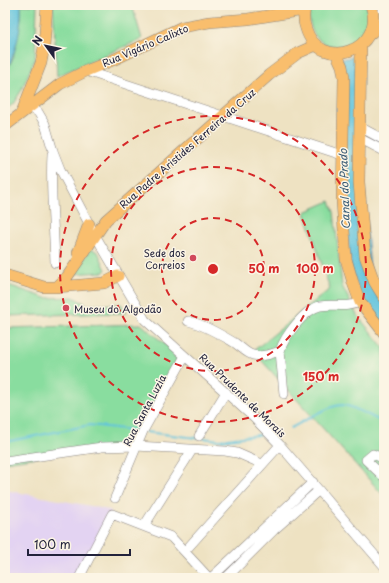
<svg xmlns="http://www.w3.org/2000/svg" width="389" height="583" viewBox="0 0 389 583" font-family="'Playpen Sans',sans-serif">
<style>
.built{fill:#e3d3f2}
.green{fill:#89dd9f;stroke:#56806d}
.water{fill:#5fc3dd;stroke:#40728c}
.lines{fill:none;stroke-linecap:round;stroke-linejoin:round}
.stream{stroke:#5fc3dd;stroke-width:2}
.minor-casing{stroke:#88827e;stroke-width:10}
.major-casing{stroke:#88827e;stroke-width:12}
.minor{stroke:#fff;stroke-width:9}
.major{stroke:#f9be6d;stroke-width:11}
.ring{fill:none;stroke:#d62828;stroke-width:2;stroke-dasharray:7 5}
.poi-dot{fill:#d1495b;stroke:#fcf5e5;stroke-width:1.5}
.labels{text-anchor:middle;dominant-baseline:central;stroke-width:3;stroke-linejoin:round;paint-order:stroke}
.street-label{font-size:10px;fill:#22223b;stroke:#fcf5e5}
.poi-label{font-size:10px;fill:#22223b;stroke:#fcf5e5;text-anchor:end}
.water-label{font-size:11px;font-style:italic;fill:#375a74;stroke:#fcf5e5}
.centre{fill:#d62828;stroke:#fcf5e5;stroke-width:2}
.ring-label{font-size:12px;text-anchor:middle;font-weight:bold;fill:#d62828;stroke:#fcf5e5;stroke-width:3;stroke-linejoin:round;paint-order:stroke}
</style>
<rect width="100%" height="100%" fill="#fcf5e5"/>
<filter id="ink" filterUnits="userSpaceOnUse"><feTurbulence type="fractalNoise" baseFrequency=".025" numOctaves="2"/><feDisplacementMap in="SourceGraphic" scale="8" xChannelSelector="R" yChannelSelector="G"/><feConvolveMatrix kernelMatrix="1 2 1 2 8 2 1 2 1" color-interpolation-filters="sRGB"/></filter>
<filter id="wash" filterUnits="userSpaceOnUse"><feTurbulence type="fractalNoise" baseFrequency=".012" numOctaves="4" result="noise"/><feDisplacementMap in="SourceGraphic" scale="16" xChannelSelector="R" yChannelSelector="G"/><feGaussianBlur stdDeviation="0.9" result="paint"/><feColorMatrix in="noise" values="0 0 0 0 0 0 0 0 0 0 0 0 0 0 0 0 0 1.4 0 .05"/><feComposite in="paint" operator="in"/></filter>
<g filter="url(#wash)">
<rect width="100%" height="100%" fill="#eee2c2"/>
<!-- built -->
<path class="built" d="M5 490 96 507 112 511 79 578H5Z"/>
<!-- green -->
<path class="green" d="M21 5H37L35 59 21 91 13 104 5 110V74L13 58 21 18Z
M53 5H132L142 39 57 76Z
M312 5H366C367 9 369 13 369 17 368 52 316 58 310 23 309 17 309 11 312 5Z
M330 201 334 212 342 286 357 315 384 348V496L253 351 330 289 305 212Z
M91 249 98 252 106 270 104 272 73 274Z
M5 284 46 298 73 297 88 305 121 304 126 313 5 316Z
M141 324 179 356 132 443 5 462V328Z"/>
<!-- water -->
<path class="water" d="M5 5H21C22 29 16 52 5 74Z
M355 56 371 286 384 306V327L361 298 351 266 346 222 342 59Z"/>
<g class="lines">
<!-- stream -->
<path class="stream" d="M291 428C305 421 328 405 343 405 354 406 374 418 384 423
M146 432 197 438
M202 438 220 440 265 434
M5 442 90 425 140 431"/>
</g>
</g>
<g filter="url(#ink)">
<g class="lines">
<defs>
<path id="minor" d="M383 10 384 8
M86 71 342 155
M29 107 38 112 45 124 53 151 60 169 95 235 145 320 254 418 280 445 384 566
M360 127 384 140
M361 139 384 151
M52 154C50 191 54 227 55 263
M188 321C205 325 221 335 235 343 241 347 247 354 253 355 263 357 271 354 280 351
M284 394 280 351C284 337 305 309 320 306 336 303 344 309 360 302
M199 436 226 392
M384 459 373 454 366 460 384 477
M5 461 102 447 136 446 225 451 237 453 262 464
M115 498 143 431 185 356
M144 526 192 450
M185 551 280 445
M79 578 112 514 171 537 209 578
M211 578 313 482
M226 578 274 530 319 490"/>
<path id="major" d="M306 5C303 13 303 21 306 29 320 73 386 51 371 5
M369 35 378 27 384 25
M361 45 359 182 365 256 374 281 384 297
M336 53 342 66 344 77 342 202 346 259 353 283 360 302 384 333
M22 112 41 63 44 47 47 5
M5 126 60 84 86 71 113 60 182 27 209 22 248 19 304 10
M78 253 89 224
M5 275 44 287H57L67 277 106 220 269 75 298 53 316 45
M57 287 104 283 118 276"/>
</defs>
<!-- minor casing -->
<use href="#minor" class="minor-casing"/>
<!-- major casing -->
<use href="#major" class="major-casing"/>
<!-- minor -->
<use href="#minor" class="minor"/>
<!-- major -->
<use href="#major" class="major"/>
</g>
</g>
<!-- distance rings -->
<g class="ring">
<circle cx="213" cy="269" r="51"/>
<circle cx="213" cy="269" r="102"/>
<circle cx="213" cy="269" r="153"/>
</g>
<!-- markers -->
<g class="poi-dot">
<circle cx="193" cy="258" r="4"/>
<circle cx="66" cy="308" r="4"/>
</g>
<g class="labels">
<!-- street labels -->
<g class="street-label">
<text transform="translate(145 45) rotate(-23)">Rua Vigário Calixto</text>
<text transform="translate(187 148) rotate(-41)">Rua Padre Aristides Ferreira da Cruz</text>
<text transform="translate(243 395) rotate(44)">Rua Prudente de Morais</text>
<text transform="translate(144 410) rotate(-62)">Rua Santa Luzia</text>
</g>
<!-- poi labels -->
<g class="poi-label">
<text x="185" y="252">Sede dos<tspan x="185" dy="12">Correios</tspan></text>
<text x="74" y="308" text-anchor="start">Museu do Algodão</text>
</g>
<!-- water labels -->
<g class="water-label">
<text transform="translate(344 189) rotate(-92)">Canal do Prado</text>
</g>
</g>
<circle cx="213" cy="269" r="6" class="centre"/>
<g class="ring-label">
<text x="264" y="273">50 m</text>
<text x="315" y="273">100 m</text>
<text x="321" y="381">150 m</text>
</g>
<!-- margin -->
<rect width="389" height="583" fill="none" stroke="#fcf5e5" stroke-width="20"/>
<!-- north arrow -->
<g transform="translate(46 46) rotate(303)" stroke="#fcf5e5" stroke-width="3" paint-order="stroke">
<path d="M0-3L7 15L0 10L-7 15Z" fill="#22223b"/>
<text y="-6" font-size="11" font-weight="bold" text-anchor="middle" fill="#22223b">N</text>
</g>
<!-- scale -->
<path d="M28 549v6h102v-6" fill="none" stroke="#22223b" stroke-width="2"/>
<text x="34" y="549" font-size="12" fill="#22223b" stroke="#fcf5e5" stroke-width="3" paint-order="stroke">100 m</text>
</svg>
